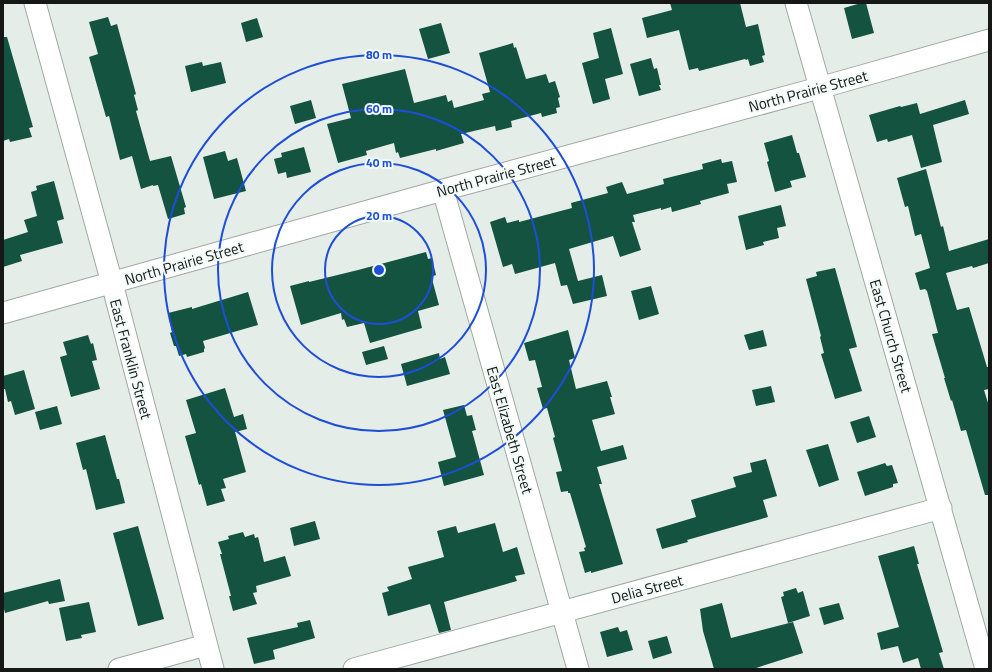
<svg xmlns="http://www.w3.org/2000/svg" width="992" height="672" viewBox="0 0 992 672" font-family="'Titillium Web',sans-serif">
<style>
.building{fill:#135340}
.lines{fill:none;stroke-linecap:round;stroke-linejoin:round}
.street-casing{stroke:#a0a8a4;stroke-width:23}
.street{stroke:#fff;stroke-width:21}
.ring{fill:none;stroke:#1d4ed8;stroke-width:2}
.labels{text-anchor:middle;dominant-baseline:central;stroke-width:4;stroke-linejoin:round;paint-order:stroke}
.street-label{font-size:15px;fill:#151817;stroke:#f2fbf7}
.centre{fill:#1d4ed8;stroke:#f2fbf7;stroke-width:2}
.ring-label{font-size:12px;text-anchor:middle;font-weight:bold;fill:#1d4ed8;stroke:#f2fbf7;stroke-width:4;stroke-linejoin:round;paint-order:stroke}
</style>
<rect width="100%" height="100%" fill="#e5ede9"/>
<!-- building -->
<path class="building" d="M670 3H740L746 27 758 24 765 55 762 56 764 62 750 66 748 59 746 60 745 59 699 71 698 68 689 70 679 30 647 38 642 18 672 10Z
M861 3H866L874 33 852 39 844 8Z
M108 17 111 26 117 24 136 94 134 95 138 110 136 111 150 161 171 156 186 207 184 208 185 214 168 219 158 185 153 186V185L141 189 132 156 120 160 109 116 106 117 89 57 98 54 89 22Z
M257 18 263 37 246 42 241 23Z
M441 23 450 53 428 59 419 29Z
M611 28 623 74 605 79 610 99 593 104 582 63 599 58 593 33Z
M3 37H7L33 127 29 128 32 137 10 142 9 139 3 141Z
M513 43 514 48 516 47 526 79 546 74 549 83 555 81 560 97 558 98 560 107 556 108 557 113 542 117 541 113 511 121 512 127 496 131 495 126 461 134 464 143 436 151V149L400 158 398 152 396 153 394 143 366 151 367 155 338 163 327 124 351 118 342 84 405 69 414 103 446 95 448 102 452 100 454 108 484 100 482 94 490 92 479 53Z
M651 58 654 69 657 68 661 85H659L661 90 639 96 630 64Z
M202 62 203 66 221 62 226 83 191 92 185 66Z
M311 100 316 118 295 124 290 106Z
M965 100 969 114 933 125 942 162 921 168 912 135 888 142 887 139 877 142 869 115 900 106 901 107 917 103 920 114Z
M792 135 797 153H799L806 177 790 181 792 187 775 192 767 162 769 161 764 143Z
M304 147 311 172 287 178 286 172 278 174 274 159 282 157 281 153Z
M225 151 228 161 237 158 246 191 214 199 203 157Z
M721 159 722 163 732 161 737 182 727 184 729 193 700 201 701 204 672 212 671 207 661 210V208L633 215 635 222H632L641 250 620 257 613 236 569 249 578 281 602 275 607 296 573 304 567 285 561 286 555 263 515 274 512 264 503 267 490 222 505 217 507 223 519 220V222L572 208 571 203 608 193 606 187 622 182 627 194 664 184 663 179 703 169 702 164Z
M926 169 941 227 943 226 949 251 989 239V263L973 268 972 266 946 273 957 310 969 307 987 367H989V389L984 390 989 406V495H985L966 430 961 431 952 400 951 401 944 378H945L932 334 938 333 927 291 925 289 920 290 915 273 930 268 921 234 915 236 908 206 905 207 897 178Z
M54 181 64 219 57 221 63 243 20 255 22 261 3 267V240L28 232 24 220 37 216 31 192 37 190 36 186Z
M781 205 786 226 777 228 779 238 763 242 764 245 746 250 738 216Z
M426 252 428 259 432 258 436 275 433 276V278L432 279 439 305 418 311 422 328 370 343 364 323 347 327 344 319 342 320 341 313 301 325 290 286 309 281V282L358 270Z
M835 268 857 347 849 349 862 391 835 399 821 354 824 353 820 337 821 336 806 279 817 276 816 272Z
M651 286 659 314 639 320 631 291Z
M248 292 258 325 203 341 205 348 204 349V352L187 357 186 354 179 356 176 346H174L170 333 172 332 168 313 192 307V309Z
M568 330 575 358 569 360 576 389 607 381 612 397H610L615 414 592 420 601 451 623 445 627 459 597 467 602 484H599L623 564 591 573V571L585 573 579 552 585 551 584 548 586 547 570 493H568V491L561 492 556 472 562 471 553 438 555 437 547 408 543 409 537 388 542 387 535 360 529 361 524 343Z
M763 330 767 346 749 350 744 335Z
M88 335 91 344 93 343 97 360 92 361 100 389 71 397 60 357 67 355 63 342Z
M384 346 388 359 366 365 362 352Z
M439 353 440 359 445 357 450 374 407 386 401 364Z
M24 370 35 409 15 415 11 401 8 402 5 389H3V376Z
M771 386 775 402 756 406 752 390Z
M225 388 234 417 243 414 247 429 235 432 246 472 223 479 226 488 221 489 225 501 207 506 201 484 199 485 185 436 196 433 186 400Z
M464 405 467 416 472 415 476 430 472 431 484 475 444 486 438 462 456 457 443 410Z
M57 406 62 424 40 430 35 412Z
M869 416 876 437 857 443 850 422Z
M105 435 117 479H119L125 503 96 510 86 469 83 470 76 443Z
M828 444 839 480 819 487 806 450Z
M766 459 777 496 763 500 768 517 687 540 688 542 662 549 656 529 696 517 691 500 736 487 733 477 752 472 750 463Z
M885 463 887 466 892 465 898 483 893 484V487L865 496 857 472Z
M315 521 320 539 294 546 290 528Z
M495 523 503 552 517 547 525 574 515 576 517 581 444 602 451 630 439 633 430 604 388 616 382 593 389 591 387 587 412 579 408 567 444 557 437 531 456 526 458 533Z
M138 526 164 619 138 626 113 533Z
M243 532 245 537 254 534 255 538 258 537 264 562 285 556 291 576 256 586 257 592 253 593 257 604 233 611 229 596H231L220 554H222L218 542 229 539 228 536Z
M914 546 919 564H917L943 652 939 653 944 669H921L918 658 903 663 898 646 881 650 877 633 899 627 878 556Z
M60 579 65 601 49 604 48 601 5 613 3 605V593Z
M796 588 798 593 803 591 810 616 788 623 781 597 784 596 783 592Z
M89 602 96 632 81 635 82 638 66 641 59 608Z
M722 603 731 638 793 622 803 653 753 669H714L703 631 700 609Z
M839 603 844 619 824 625 819 608Z
M310 620 315 638 273 650 275 659 254 664 247 638 298 627 297 623Z
M618 627 620 632 627 630 633 650 607 657 600 632Z
M667 636 672 653 653 659 648 641Z"/>
<g class="lines">
<defs>
<path id="street" d="M35 3 112 283 213 669
M796 3 986 669
M443 190 578 669
M3 313 443 190 819 88 989 40
M119 669 206 645
M354 669 941 508"/>
</defs>
<!-- street casing -->
<use href="#street" class="street-casing"/>
<!-- street -->
<use href="#street" class="street"/>
</g>
<!-- distance rings -->
<g class="ring">
<circle cx="379" cy="270" r="54"/>
<circle cx="379" cy="270" r="107"/>
<circle cx="379" cy="270" r="161"/>
<circle cx="379" cy="270" r="215"/>
</g>
<g class="labels">
<!-- street labels -->
<g class="street-label">
<text transform="translate(808 91) rotate(-15)">North Prairie Street</text>
<text transform="translate(496 176) rotate(-15)">North Prairie Street</text>
<text transform="translate(184 263) rotate(-16)">North Prairie Street</text>
<text transform="translate(891 336) rotate(74)">East Church Street</text>
<text transform="translate(131 359) rotate(75)">East Franklin Street</text>
<text transform="translate(510 430) rotate(74)">East Elizabeth Street</text>
<text transform="translate(647 589) rotate(-15)">Delia Street</text>
</g>
</g>
<circle cx="379" cy="270" r="6" class="centre"/>
<g class="ring-label">
<text x="379" y="59">80 m</text>
<text x="379" y="113">60 m</text>
<text x="379" y="167">40 m</text>
<text x="379" y="220">20 m</text>
</g>
<!-- border -->
<rect width="992" height="672" fill="none" stroke="#151817" stroke-width="8"/>
</svg>
